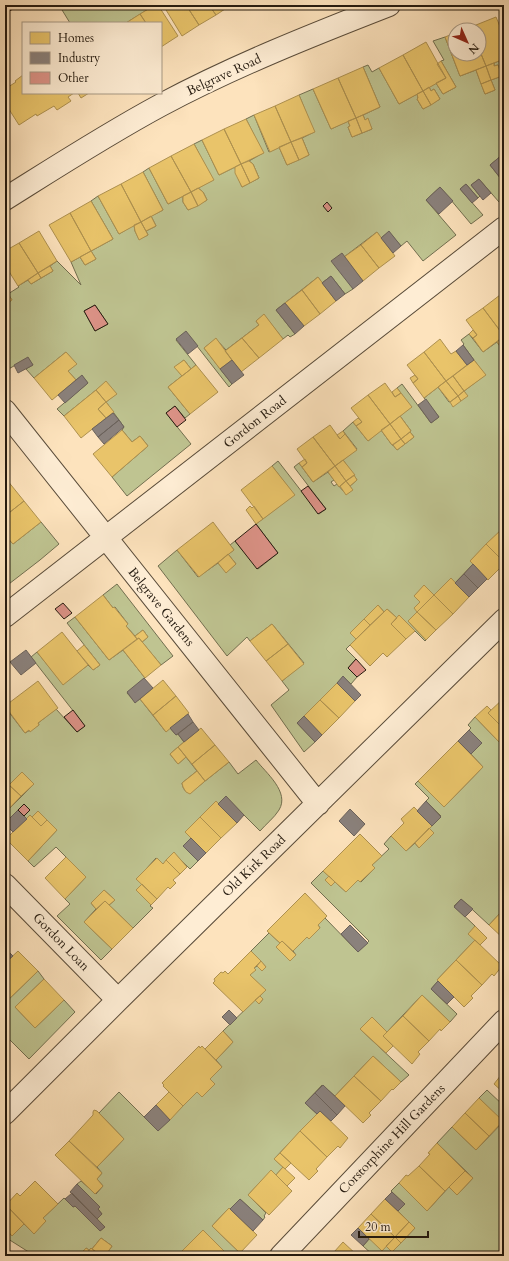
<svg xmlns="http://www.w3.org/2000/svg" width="509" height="1261" viewBox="0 0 509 1261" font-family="Cardo,serif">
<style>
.green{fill:#bfc491;stroke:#726f50;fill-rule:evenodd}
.homes{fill:#e9c46a;stroke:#ae914f}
.industry{fill:#8a817c;stroke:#6b625b}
.building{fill:#dd9388;stroke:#241a0f}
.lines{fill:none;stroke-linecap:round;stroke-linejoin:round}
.minor-casing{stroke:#5a4c3a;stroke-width:24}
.minor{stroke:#feedd4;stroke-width:22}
.labels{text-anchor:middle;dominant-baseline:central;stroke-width:4;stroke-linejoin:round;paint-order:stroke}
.street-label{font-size:13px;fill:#241a0f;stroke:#feedd4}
</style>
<rect width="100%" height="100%" fill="#fde3bd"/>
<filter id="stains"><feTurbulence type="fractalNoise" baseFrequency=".005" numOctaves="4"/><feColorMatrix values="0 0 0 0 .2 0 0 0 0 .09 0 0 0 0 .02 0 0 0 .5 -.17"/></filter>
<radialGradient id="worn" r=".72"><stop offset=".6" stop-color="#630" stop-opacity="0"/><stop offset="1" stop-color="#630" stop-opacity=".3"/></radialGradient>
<!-- green -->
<path class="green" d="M59 5H155L126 23H70Z
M445 37 460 76 476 70 485 94 495 90 491 80 502 76 498 65 494 66V63L499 61 501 68 504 69V157L502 155 490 165 504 183V198L499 202 479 179 471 185 480 196 478 198 466 184 460 189 483 215 471 224 440 187 426 200 456 235 423 261 407 241 401 246 389 232 381 238 377 232 344 257 353 289 345 294 331 276 322 283 318 277 276 310 295 334 290 337 288 335 283 339 264 315 256 321 259 325 226 350 216 339 204 348 232 384 229 387 186 332 176 340 196 365 191 369 184 360 175 367 182 376 168 387 190 414 185 418 175 406 166 413 191 444 127 496 112 477 148 446 140 436 132 442 122 430 124 427 106 402 116 394 106 382 64 416 57 409 88 383 82 376 76 380 68 371 76 364 66 352 34 378 26 369 33 365 28 358 5 371V305L12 300 8 294 19 287 18 286 28 280 31 284 53 271 50 266 57 261 81 285 71 262 80 257 85 265 96 259 91 251 113 239 91 201 98 196 119 234 134 225 135 231 139 239 148 235 146 231 156 226 151 216 163 210 143 172 149 168 168 204 183 196V202L188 210 207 200 203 192 198 188 213 180 194 144 202 140 219 175 235 167 236 173 242 187 259 178 253 164 249 161 263 153 246 119 254 115 269 152 279 147 287 165 309 155 302 138 314 132 299 95 313 89 331 129 348 121 350 126 348 127 352 137 372 129 367 119 365 120 363 115 380 107 363 67 368 65 372 72 379 68 399 104 417 94 418 98 417 99 423 109 440 99 434 89 431 91 429 87 436 83 443 94 456 87 441 61 444 60 433 41ZM95 305 108 324 95 331 84 311Z
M469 334 483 352 497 342 504 352V529L503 528 470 561 473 564 455 583 434 595 424 586 414 596 420 602 417 612 408 621 426 640 425 641 400 616 397 618 387 609 384 612 378 605 350 633 356 639 346 649 356 659 348 668 357 677 351 684 343 677 297 723 315 742 304 752 271 705 289 690 282 681 304 663 272 624 250 641 247 637 227 656 158 566 177 550 198 577 218 563 226 572 236 564 228 554 234 550 230 545 235 541 258 569 278 553 256 524 294 495 272 466 278 461 319 514 326 509 294 467 299 463 313 482 328 472 334 480 331 482 334 486 337 484 346 494 352 490 350 486 357 480 343 460 357 449 343 431 353 422 368 441 381 430 392 445H393L397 450 414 437 410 432 411 431 400 416 411 407 397 388 402 384 431 423 439 417 424 398 438 387 449 402 467 396 464 391 485 375 463 345 464 344 461 340Z
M41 522 59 544 40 560 5 587V535L13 544Z
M117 584 173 656 161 665 142 642 148 637 143 630 135 636 126 626 128 624 115 607 113 608 103 595Z
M75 617 109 660 123 650 145 678 127 693 135 702 140 699 166 732 170 728 176 735 178 734 184 742 170 754 178 764 186 757 197 771 182 783C183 789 185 792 190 793L229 762 238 774 256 760C266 773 290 792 279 810 274 818 266 824 260 831L226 797 218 804 215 802 185 832 191 838 183 846 198 861 190 869 174 853 163 864 156 858 137 879 142 884 136 890 151 905 150 906 153 908 133 928 109 905 115 900 104 890 91 903 96 909 84 922 112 949 101 960 57 916 70 904 65 899 86 877 56 847 34 867 28 861 57 830 38 811 32 817 30 815 27 819 24 816 30 810 24 804 5 823V813L34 784 22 772 5 789V707L25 733 39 725 38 723 56 709 77 732 85 726 31 657 37 652 63 684 88 665 93 670 100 665 67 623Z
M475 717 502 745 504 743V909L489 925 461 899 454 906 475 926V940L437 980 438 981 431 989 457 1014 450 1022 422 995 387 1032 372 1017 360 1029 409 1075 401 1082 373 1056 335 1096 322 1085 305 1103 317 1114 274 1159 283 1167 276 1175 271 1171 248 1195 266 1213 264 1216 265 1217 263 1220 240 1199 230 1209 229 1208 212 1226 240 1253 237 1256 235 1254 232 1256H229L203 1230 177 1256H105L112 1246 101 1238 92 1249 91 1248 89 1250 86 1248 79 1256H35L5 1237V1228L12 1236 24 1224 34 1233 46 1221 43 1218 64 1198 73 1207 75 1206 100 1231 105 1227 97 1219 102 1214 98 1209 100 1207 77 1184 81 1181 96 1194 103 1186 97 1179 102 1173 97 1167 124 1139 99 1113 119 1092 158 1131 197 1092 202 1097 210 1079 222 1067 216 1060 233 1042 223 1031 255 1000 259 1004 263 999 260 996 265 990 250 975 255 970 254 968 257 966 262 971 266 967 251 951 269 933 280 943 276 947 290 961 296 955 293 951 307 937 309 939 320 928 318 925 325 918 358 952 369 941 311 883 323 871 329 876 331 886 335 882 346 892 358 880 361 882 375 868 372 865 389 849 384 844 391 836 406 851 415 843 419 848 434 833 429 828 441 816 426 801 429 798 415 784 418 781 444 807 483 767 471 754 482 743 469 730 471 728 468 725Z
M38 971 44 979 15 1007 35 1028 64 1000 75 1012 29 1059 5 1035V1003Z
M487 1090 504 1106V1256H374L363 1246 369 1239 386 1246 392 1252 415 1228 398 1211 404 1204 391 1191 399 1183 427 1211 449 1187 457 1195 473 1178 437 1143 452 1127 476 1150 503 1122 479 1098Z"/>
<!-- homes -->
<path class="homes" d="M155 5H158L178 36 161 47V23H146L140 14Z
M163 5H186L199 25 182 36Z
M186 5H209L216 15 199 25Z
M209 5H231L216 15Z
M140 14 146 23H126Z
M496 17 504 36V59L486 66 479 49V30H472L471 27Z
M455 33V54H479V49L486 66 460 76 445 37Z
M426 42 446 78 423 91 403 55Z
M403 55 423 91 399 104 379 68Z
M504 59V69L501 68 499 61Z
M441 61 456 87 443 94 436 83 446 78 437 64Z
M494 63V66L498 65 502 76 491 80 486 66Z
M486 66 491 80 481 84 476 70Z
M363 67 380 107 356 118 338 78Z
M23 75V93H74L68 97 71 101 57 110 54 106 37 116 36 114 19 125 5 103V89L16 82 15 81Z
M338 78 356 118 331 129 313 89Z
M491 80 495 90 485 94 481 84Z
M429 87 431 91 434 89 440 99 431 105 423 91Z
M423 91 431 105 423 109 417 99 418 98 417 94Z
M78 93H89L81 98Z
M299 95 315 132 291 142 275 106Z
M275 106 291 142 270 152 254 115Z
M363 115 365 120 368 118 372 129 362 133 356 118Z
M356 118 362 133 352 137 348 127 350 126 348 121Z
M246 119 264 153 241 164 224 129Z
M224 129 241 164 219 175 202 140Z
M302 138 309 155 299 160 291 142Z
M291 142 299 160 287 165 279 147Z
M194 144 214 180 191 192 171 156Z
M171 156 191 192 168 204 149 168Z
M249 161 253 164 259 178 250 183 241 164Z
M241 164 250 183 242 187 235 173V167Z
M143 172 163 210 141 222 121 184Z
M121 184 141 222 119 234 98 196Z
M198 188 203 192 207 200 198 206 191 192Z
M191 192 198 206 188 210 183 202V196Z
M91 201 113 239 91 251 70 213Z
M70 213 91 251 71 262 49 225Z
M151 216 156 226 146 231 141 222Z
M141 222 148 235 139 240 135 231 134 225Z
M39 231 57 261 38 273 19 243Z
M377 232 395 256 379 268 361 245Z
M19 243 38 273 18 286 5 265V251Z
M361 245 379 268 363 281 344 257Z
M91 251 96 259 85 265 80 257Z
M50 266 53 271 41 278 38 273Z
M38 273 41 278 31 284 28 280Z
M318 277 336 301 320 314 302 290Z
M302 290 320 314 304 326 285 303Z
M8 294 12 300 5 305V296Z
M500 295 504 300V336L483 308Z
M483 308 504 336 483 352 473 338 477 335 466 320Z
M264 314 283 339 259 358 242 338 259 325 256 321Z
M473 330 477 335 473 338 469 334Z
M504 336V352L497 342Z
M216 338 232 360 220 369 204 348Z
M242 338 259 358 241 372 225 351Z
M440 339 451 354 456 351 467 365 446 381 424 352Z
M66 352 77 364 68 371 76 380 52 400 34 378Z
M424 352 446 381 424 398 413 383 418 379 407 365Z
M184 360 191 369 182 376 174 367Z
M474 360 486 375 464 391 453 376Z
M196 365 218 392 190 414 168 387Z
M415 375 418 379 413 383 410 378Z
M453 376 464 391 458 396 446 381Z
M106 381 117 394 106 402 96 390Z
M446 381 458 396 450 402 438 387Z
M385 383 395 397 401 393 412 407 390 424 368 395Z
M397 388 401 393 395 397 392 392Z
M96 390 106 402 98 409 106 418 81 438 64 416Z
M464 391 468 396 461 401 458 396Z
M368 395 390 424 368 441 356 426 362 422 351 408Z
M458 396 461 401 453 407 450 402Z
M106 402 114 412 106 418 98 409Z
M400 416 411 431 401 439 390 424Z
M358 418 362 422 356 426 353 422Z
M390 424 401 439 392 445 381 430Z
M330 425 340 439 345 434 357 450 335 466 313 437Z
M122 430 132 442 140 436 148 446 112 477 93 454Z
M343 431 345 434 340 439 337 435Z
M410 432 414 437 405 444 401 439Z
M313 437 335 466 313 482 302 467 307 463 297 449Z
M401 439 405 444 397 450 393 445Z
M305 459 307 463 302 467 299 463Z
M343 460 355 475 346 481 335 466Z
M272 466 295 495 263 519 241 490Z
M335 466 346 481 339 487 328 472Z
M354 475 357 480 350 486 346 481Z
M7 480 24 501 5 516V482Z
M346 481 353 490 346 495 340 486Z
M24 501 41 522 13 544 5 535V516Z
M250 506 252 508 254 506 263 519 256 524 246 510Z
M213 522 234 550 199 577 177 550Z
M503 528 504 529V562L486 544Z
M486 544 504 562V564L488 580 470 561Z
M228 554 236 564 226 573 218 563Z
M451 578 469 597 453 614 434 595Z
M424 585 434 595 417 612 414 608 420 602 414 596Z
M103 595 113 608 114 607 128 624 126 626 137 639 109 660 75 617Z
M434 595 453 614 436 630 417 612Z
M378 605 384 612 370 625 364 619Z
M387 609 397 618 391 624 406 639 387 657 383 653 370 666 350 645Z
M417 612 436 630 426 640 408 621Z
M399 615 415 631 406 639 391 624Z
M364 619 370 625 356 639 350 633Z
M272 624 288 644 266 661 250 641Z
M143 630 148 637 142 642 139 638 137 639 135 636Z
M62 632 88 665 63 685 37 652Z
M139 638 161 665 145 678 123 650Z
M288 644 304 664 282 681 266 661Z
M84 645 100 665 93 670 77 651Z
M163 680 176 696 153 715 140 699Z
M38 681 58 708 38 723 39 725 30 732 29 730 25 733 5 706Z
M337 683 355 701 339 718 320 700Z
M176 696 189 713 166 732 153 715Z
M504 698V729L488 713Z
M320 700 339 718 322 735 304 716Z
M487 706 491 710 488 713 504 729V743L502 745 475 717Z
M201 728 215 745 192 764 178 747Z
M458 741 483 767 444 807 418 781Z
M215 745 229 762 205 781 192 764Z
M178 747 186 757 178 764 170 754Z
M197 771 205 781 190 794 186 792 183 787 182 783Z
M22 772 34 784 21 796 9 785Z
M9 785 21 796 5 813V789Z
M216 801 237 823 221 838 200 817Z
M414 807 432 826 406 851 391 836 404 823 401 819Z
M38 811 47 820 41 826 32 817Z
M30 815 41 826 47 820 57 830 28 861 6 839Z
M200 817 221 838 206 853 185 832Z
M429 828 434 833 419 848 415 843Z
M360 834 382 856 372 865 375 868 360 882 358 880 346 892 323 871Z
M174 852 187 867 180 874 166 860Z
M66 857 86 877 65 899 45 878Z
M157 858 163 864 166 860 180 874 173 880 176 883 170 889 168 887 157 899 136 879Z
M329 876 335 882 331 886 325 880Z
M142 884 157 899 151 905 136 890Z
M104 890 115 900 109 905 105 901 96 909 91 903Z
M305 893 327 916 318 925 320 928 309 939 307 937 293 951 282 941 280 943 267 931Z
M105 901 133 928 112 949 84 922Z
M504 909V939L489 925Z
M475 926 487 938 480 945 468 934Z
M475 940 502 966 494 976 492 974 482 985 456 960Z
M282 941 296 955 290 961 276 947Z
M18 951 38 971 9 999 5 994V963Z
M251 951 261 961 254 968 256 970 250 975 266 990 243 1012 213 983 215 981 214 979 221 972 223 973 225 971 228 974Z
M456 960 482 985 471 996 473 998 464 1007 437 980Z
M261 961 266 967 262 971 257 966Z
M44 979 64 1000 35 1028 15 1007Z
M422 995 450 1022 441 1031 440 1029 429 1041 403 1016Z
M260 996 263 999 259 1004 255 1000Z
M403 1016 429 1041 418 1052 420 1054 412 1064 383 1036Z
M372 1017 387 1032 383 1036 393 1046 386 1053 360 1029Z
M223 1031 233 1042 216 1060 205 1049Z
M199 1046 200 1048 202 1046 222 1067 210 1079 215 1084 202 1097 197 1092 183 1106 163 1086 164 1085 162 1083Z
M373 1056 401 1082 393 1090 392 1089 381 1101 354 1076Z
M501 1075 504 1077V1093L494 1084Z
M354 1076 381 1101 369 1113 371 1115 363 1123 335 1096Z
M169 1092 183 1106 170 1120 156 1105Z
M479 1098 503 1121 489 1136 465 1113Z
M94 1110 97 1111 124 1139 97 1167 69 1141 93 1115V1112Z
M320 1111 348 1138 340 1148 338 1146 327 1157 300 1131Z
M465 1113 489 1136 476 1150 452 1127Z
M300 1131 327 1157 316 1169 318 1171 309 1180 280 1153Z
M69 1141 102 1173 97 1179 103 1186 95 1194 55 1155Z
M437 1143 465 1171 445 1191 419 1166 430 1154 428 1153Z
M280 1153 291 1163 285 1169 274 1159Z
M419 1166 445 1191 427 1211 399 1183 406 1175 408 1176Z
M283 1167 295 1178 287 1186 276 1175Z
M271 1170 292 1191 269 1215 248 1195Z
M465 1171 473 1178 457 1195 449 1187Z
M35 1181 58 1204 43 1218 46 1221 34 1234 6 1205 17 1193 20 1196Z
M385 1199 409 1222 395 1237 371 1214Z
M5 1205H6L24 1224 12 1236 5 1228Z
M229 1208 257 1235 240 1253 212 1226Z
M371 1214 395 1237 382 1251 358 1228Z
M409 1222 415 1228 401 1243 395 1237Z
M203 1230 229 1256H186L181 1252Z
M395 1237 401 1243 392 1252 386 1246Z
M101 1238 112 1246 105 1256H102L92 1249Z
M343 1242 358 1256H339L334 1252Z
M86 1248 89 1250 85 1256H79Z
M91 1248 92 1249 102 1256H85Z"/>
<!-- industry -->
<path class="industry" d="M502 155 504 157V178L502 180 490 165Z
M479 179 491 193 483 200 471 185Z
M466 184 478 198 472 203 460 189Z
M440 187 453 201 439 214 426 200Z
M389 231 401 246 393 253 381 238Z
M342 253 363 281 353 289 331 261Z
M331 276 345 294 336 301 322 283Z
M285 303 304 326 295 334 276 310Z
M186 331 198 346 188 354 176 339Z
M463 345 474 360 467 365 456 351Z
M28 357 33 365 18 373 14 365Z
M232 360 244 375 232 384 220 369Z
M82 375 88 383 65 403 58 395Z
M426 399 439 417 431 423 418 405Z
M113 413 119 420 98 437 92 429Z
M119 420 124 427 104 444 98 437Z
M473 564 487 579 478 588 464 574Z
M464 574 478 588 469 597 455 583Z
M26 650 36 663 21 675 10 662Z
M343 676 361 695 355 701 337 683Z
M144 678 153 688 135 703 127 692Z
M188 714 193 722 176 735 170 728Z
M304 716 322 735 315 742 297 723Z
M193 722 199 730 184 742 178 734Z
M469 730 482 743 471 754 458 741Z
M226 796 244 815 237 823 218 804Z
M426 801 441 817 432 826 417 811Z
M350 809 365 824 354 836 339 821Z
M18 810 27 819 13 832 5 824V823Z
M191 838 206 853 198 861 183 846Z
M461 899 473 909 465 917 454 907Z
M350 925 368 943 358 952 341 934Z
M5 948 13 956 5 963Z
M438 981 454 997 447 1004 431 989Z
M229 1010 237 1018 230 1025 222 1017Z
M323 1085 345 1106 337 1115 315 1093Z
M315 1093 337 1115 331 1121 320 1111 317 1114 305 1103Z
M156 1105 170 1120 158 1131 144 1117Z
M77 1184 100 1207 98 1209 102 1214 97 1219 70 1192Z
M392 1192 405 1204 398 1211 385 1199Z
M72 1193 105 1227 100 1231 75 1206 73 1207 65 1199Z
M240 1199 263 1220 253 1231 230 1209Z
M358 1228 369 1239 363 1246 351 1235Z"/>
<!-- building -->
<path class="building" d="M5 5H19L5 14Z
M327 202 332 208 328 212 323 206Z
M95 305 108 324 95 331 84 311Z
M175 406 186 420 177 427 166 413Z
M308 486 326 509 318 514 301 491Z
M256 524 278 553 257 569 235 541Z
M63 603 72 613 64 619 55 609Z
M356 659 366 670 357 677 348 668Z
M73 710 85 726 77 732 64 717Z
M24 804 30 810 24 816 18 810Z"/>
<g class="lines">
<defs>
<path id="minor" d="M5 199C56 167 107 134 161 105 234 66 312 35 389 5
M5 411 318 804
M5 616 504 228
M5 885 118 1000
M5 1113 118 1000 504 620
M281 1256 504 1021"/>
</defs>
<!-- minor casing -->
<use href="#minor" class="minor-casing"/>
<!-- minor -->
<use href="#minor" class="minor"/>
</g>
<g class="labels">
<!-- street labels -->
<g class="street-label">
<text transform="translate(224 75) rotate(-25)">Belgrave Road</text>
<text transform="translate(255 422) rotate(-38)">Gordon Road</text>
<text transform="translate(161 607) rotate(51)">Belgrave Gardens</text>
<text transform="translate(254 866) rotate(-44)">Old Kirk Road</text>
<text transform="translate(61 942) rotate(46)">Gordon Loan</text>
<text transform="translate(392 1139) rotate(-46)">Corstorphine Hill Gardens</text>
</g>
</g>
<!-- margin -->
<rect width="509" height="1261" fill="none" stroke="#fde3bd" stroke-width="20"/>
<rect x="6" y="6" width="497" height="1249" fill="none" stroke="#241a0f" stroke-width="2"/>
<rect x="10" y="10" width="489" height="1241" fill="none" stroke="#241a0f"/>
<!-- legend -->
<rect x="22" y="22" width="140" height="72" fill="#feedd4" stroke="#a79985"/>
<rect x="30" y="32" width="20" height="12" fill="#e9c46a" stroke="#a79985"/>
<text x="58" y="42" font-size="12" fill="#241a0f">Homes</text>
<rect x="30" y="52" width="20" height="12" fill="#8a817c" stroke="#a79985"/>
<text x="58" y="62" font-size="12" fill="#241a0f">Industry</text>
<rect x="30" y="72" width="20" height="12" fill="#dd9388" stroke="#a79985"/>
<text x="58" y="82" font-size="12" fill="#241a0f">Other</text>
<!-- north arrow -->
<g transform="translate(467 42) rotate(135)"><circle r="19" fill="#feedd4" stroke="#a79985"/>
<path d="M0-3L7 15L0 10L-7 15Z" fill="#8f2418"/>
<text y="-6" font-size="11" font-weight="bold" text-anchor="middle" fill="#241a0f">N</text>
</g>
<!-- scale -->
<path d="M359 1231v6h69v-6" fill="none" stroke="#241a0f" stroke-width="2"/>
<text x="365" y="1231" font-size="12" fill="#241a0f" stroke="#feedd4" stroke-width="3" paint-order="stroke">20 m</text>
<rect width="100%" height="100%" filter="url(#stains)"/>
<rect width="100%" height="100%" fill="url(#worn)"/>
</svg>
